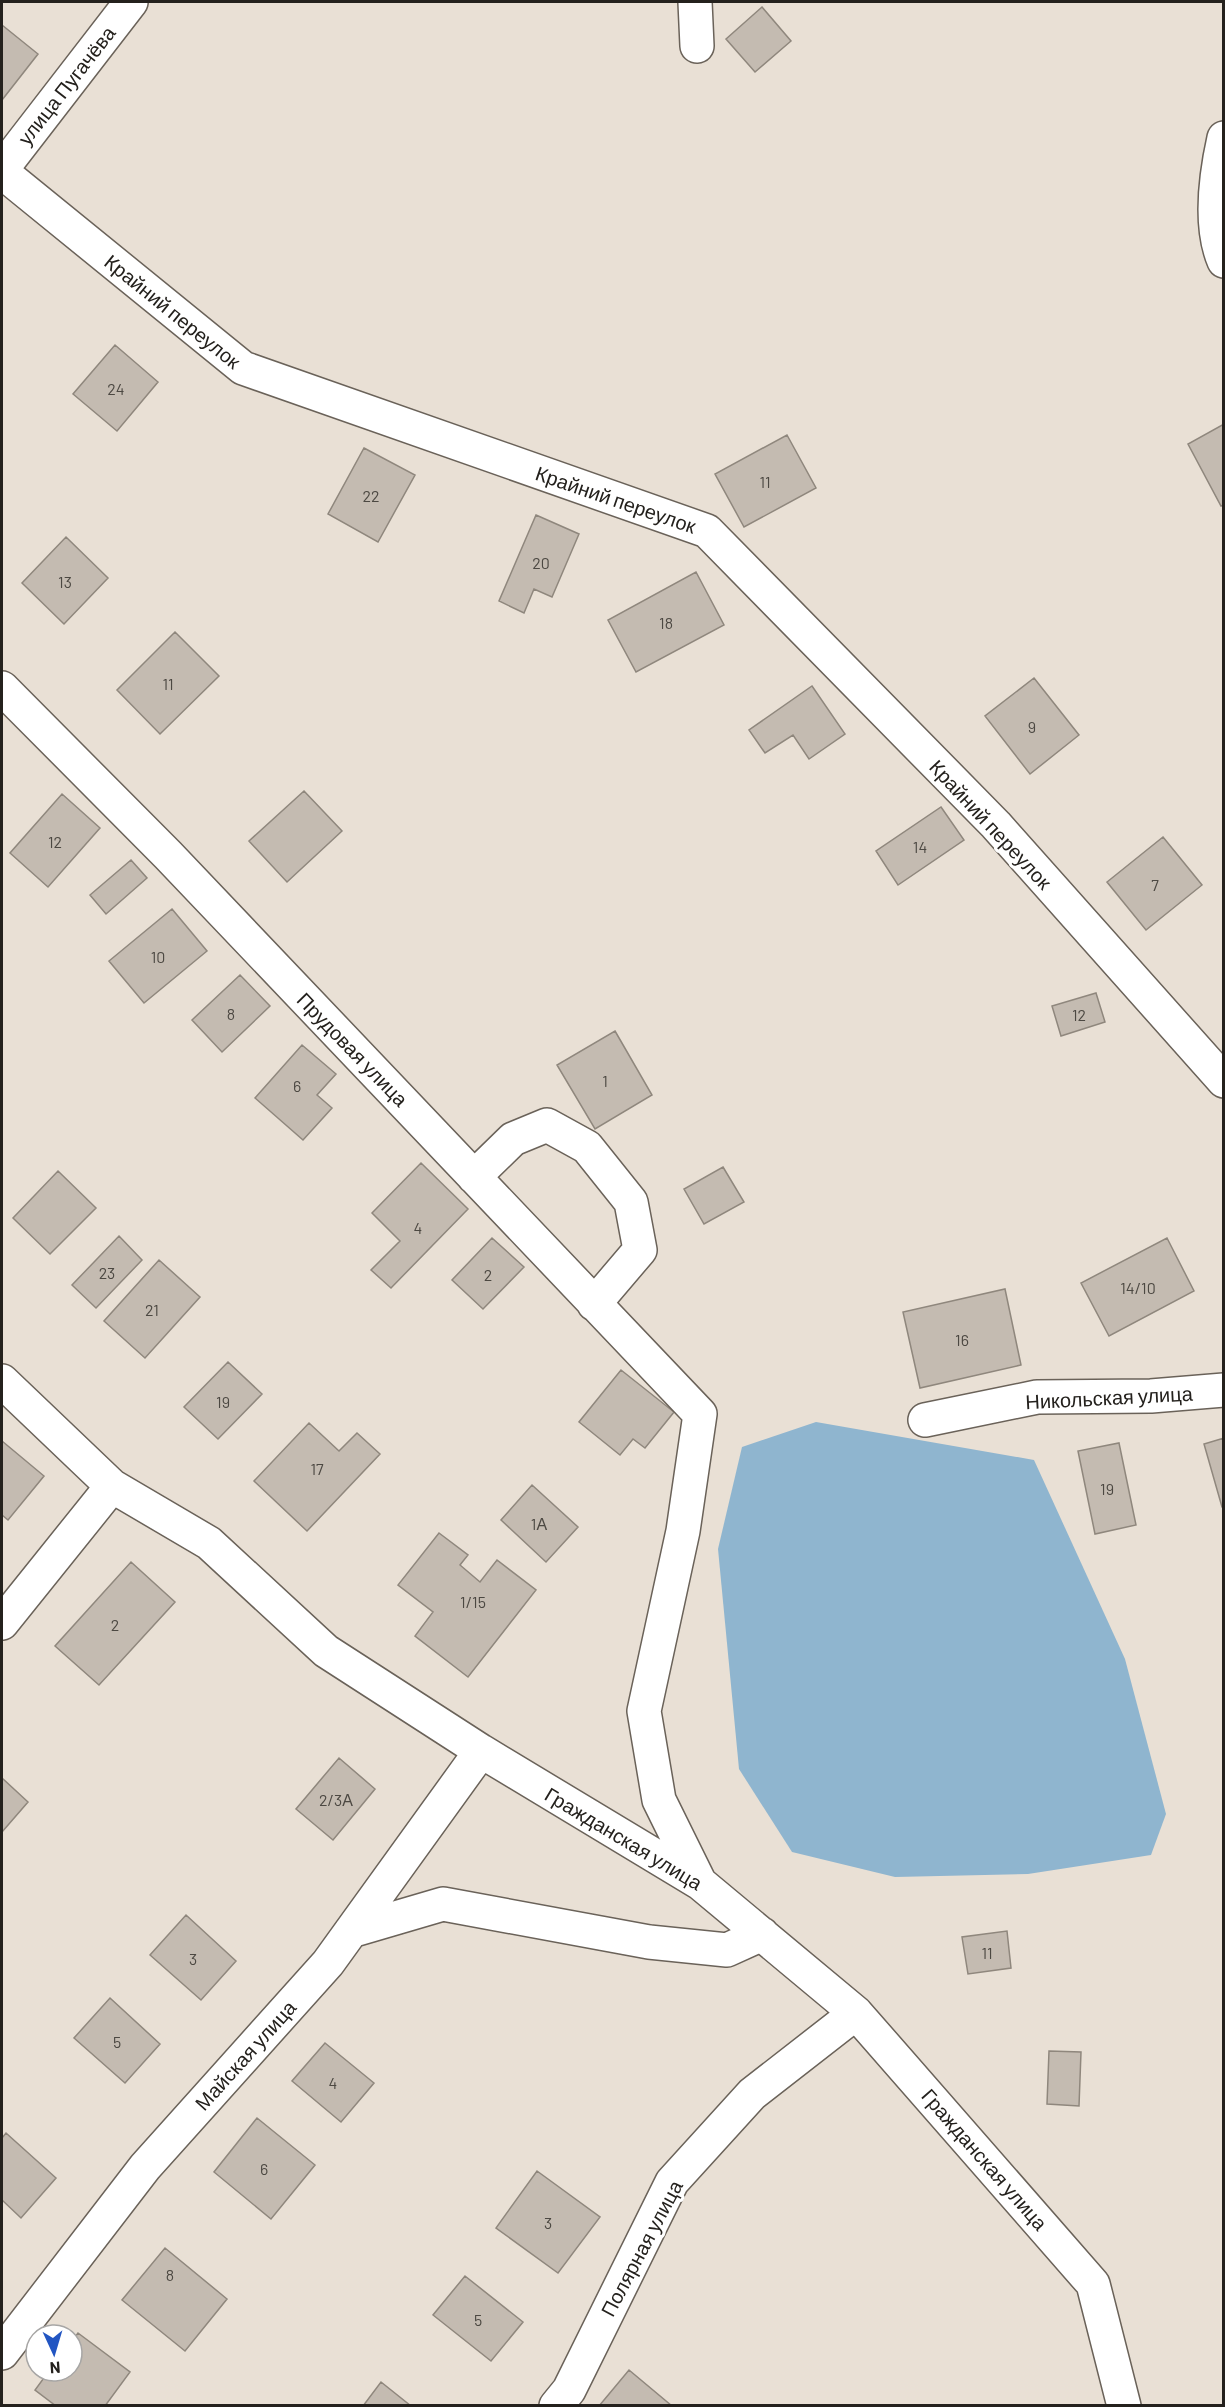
<svg xmlns="http://www.w3.org/2000/svg" width="1225" height="2407" viewBox="0 0 1225 2407" font-family="Barlow,sans-serif">
<style>
.water{fill:#8fb5cf}
.building{fill:#c4bbb1;stroke:#8f877d;stroke-width:1.5}
.lines{fill:none;stroke-linecap:round;stroke-linejoin:round}
.minor-casing{stroke:#6a6259;stroke-width:36}
.minor{stroke:#fff;stroke-width:33}
.labels{text-anchor:middle;dominant-baseline:central;stroke-width:6;stroke-linejoin:round;paint-order:stroke}
.number-label{font-size:16px;fill:#4c4842}
.street-label{font-size:20px;fill:#24211d;stroke:#fff}
</style>
<rect width="100%" height="100%" fill="#e9e0d5"/>
<!-- water -->
<path class="water" d="M816 1422 1034 1460 1125 1659 1166 1814 1151 1855 1028 1874 895 1877 792 1852 739 1769 718 1549 742 1447Z"/>
<!-- building -->
<path class="building" d="M762 7 791 41 755 72 726 39Z
M2 25 38 54 2 100Z
M115 345 158 382 117 431 73 394Z
M1224 424V505L1221 506 1188 444Z
M787 435 816 488 744 527 715 474Z
M364 448 415 475 378 542 328 514Z
M536 515 579 534 552 597 534 589 524 613 499 601Z
M66 537 108 578 64 624 22 583Z
M696 572 724 625 636 672 608 620Z
M175 632 219 676 160 734 117 690Z
M1034 678 1079 735 1030 774 985 716Z
M812 686 845 734 809 759 793 735 765 753 749 730Z
M304 791 342 831 287 882 249 841Z
M62 794 100 828 48 887 10 853Z
M941 807 964 840 898 885 876 851Z
M1163 837 1202 885 1146 930 1107 882Z
M131 860 147 878 106 914 90 895Z
M172 909 207 951 144 1003 109 961Z
M240 975 270 1006 222 1052 192 1020Z
M1096 993 1105 1022 1061 1036 1052 1006Z
M615 1031 652 1095 595 1129 557 1065Z
M302 1045 336 1074 317 1095 332 1108 303 1140 255 1098Z
M421 1163 468 1209 391 1288 371 1270 400 1241 372 1213Z
M723 1167 744 1202 704 1224 684 1189Z
M58 1171 96 1208 50 1254 13 1218Z
M119 1236 142 1260 96 1308 72 1285Z
M492 1238 524 1267 483 1309 452 1280Z
M1167 1238 1194 1291 1109 1336 1081 1283Z
M159 1260 200 1297 145 1358 104 1321Z
M1005 1289 1021 1365 920 1388 903 1312Z
M228 1362 262 1394 218 1439 184 1407Z
M621 1370 674 1412 645 1448 633 1439 620 1455 579 1422Z
M309 1423 339 1451 357 1433 380 1454 307 1531 254 1481Z
M1224 1438V1507H1222L1204 1444Z
M2 1441 44 1476 8 1520 2 1515Z
M1119 1443 1136 1525 1095 1534 1078 1451Z
M532 1485 578 1527 546 1562 501 1520Z
M439 1533 468 1555 460 1565 480 1582 497 1560 536 1590 468 1677 415 1636 433 1612 398 1585Z
M131 1562 175 1602 99 1685 55 1646Z
M339 1758 375 1789 333 1840 296 1809Z
M2 1778 28 1802 2 1832Z
M186 1915 236 1961 201 2000 150 1955Z
M1007 1931 1011 1968 968 1974 962 1937Z
M110 1998 160 2044 125 2083 74 2038Z
M325 2043 374 2083 341 2122 292 2081Z
M1049 2051 1081 2052 1079 2106 1047 2104Z
M257 2118 315 2165 271 2219 214 2172Z
M6 2133 56 2178 21 2218 2 2200V2138Z
M537 2171 600 2217 558 2273 496 2228Z
M165 2248 227 2299 185 2351 122 2300Z
M465 2276 523 2322 491 2361 433 2315Z
M78 2333 130 2372 105 2406H56L35 2390 49 2371H72V2341Z
M629 2370 672 2406H599Z
M381 2382 411 2406H363Z"/>
<g class="lines">
<defs>
<path id="minor" d="M695 2 697 46
M1224 138C1216 174 1209 226 1224 261
M2 169 131 2
M2 172 243 368 707 531 996 825 1224 1081
M2 688 168 855 700 1414 683 1531 644 1711 659 1800 700 1883
M474 1177 513 1139 547 1125 587 1147 631 1202 640 1250 594 1304
M2 1381 112 1486 209 1543 326 1651 481 1751 700 1883 856 2013 1093 2284 1124 2406
M925 1420 1037 1397 1151 1396 1224 1390
M2 1623 112 1486
M351 1931 443 1904 649 1942 727 1950 762 1934
M2 2353 145 2167 328 1963 481 1751
M556 2406 569 2390 672 2182 752 2094 856 2013"/>
</defs>
<!-- minor casing -->
<use href="#minor" class="minor-casing"/>
<!-- minor -->
<use href="#minor" class="minor"/>
</g>
<g class="labels">
<!-- number labels -->
<g class="number-label">
<text x="116" y="388">24</text>
<text x="765" y="481">11</text>
<text x="371" y="495">22</text>
<text x="541" y="562">20</text>
<text x="65" y="581">13</text>
<text x="666" y="622">18</text>
<text x="168" y="683">11</text>
<text x="1032" y="726">9</text>
<text x="55" y="841">12</text>
<text x="920" y="846">14</text>
<text x="1155" y="884">7</text>
<text x="158" y="956">10</text>
<text x="231" y="1013">8</text>
<text x="1079" y="1014">12</text>
<text x="605" y="1080">1</text>
<text x="297" y="1085">6</text>
<text x="418" y="1227">4</text>
<text x="107" y="1272">23</text>
<text x="488" y="1274">2</text>
<text x="1138" y="1287">14/10</text>
<text x="152" y="1309">21</text>
<text x="962" y="1339">16</text>
<text x="223" y="1401">19</text>
<text x="317" y="1468">17</text>
<text x="1107" y="1488">19</text>
<text x="539" y="1523">1А</text>
<text x="473" y="1601">1/15</text>
<text x="115" y="1624">2</text>
<text x="336" y="1799">2/3А</text>
<text x="987" y="1952">11</text>
<text x="193" y="1958">3</text>
<text x="117" y="2041">5</text>
<text x="333" y="2082">4</text>
<text x="264" y="2168">6</text>
<text x="548" y="2222">3</text>
<text x="170" y="2274">8</text>
<text x="478" y="2319">5</text>
</g>
<!-- street labels -->
<g class="street-label">
<text transform="translate(66 85) rotate(-52)">улица Пугачёва</text>
<text transform="translate(173 311) rotate(39)">Крайний переулок</text>
<text transform="translate(616 499) rotate(19)">Крайний переулок</text>
<text transform="translate(991 824) rotate(47)">Крайний переулок</text>
<text transform="translate(353 1049) rotate(46)">Прудовая улица</text>
<text transform="translate(1109 1397) rotate(-3)">Никольская улица</text>
<text transform="translate(624 1838) rotate(31)">Гражданская улица</text>
<text transform="translate(245 2055) rotate(-48)">Майская улица</text>
<text transform="translate(985 2159) rotate(49)">Гражданская улица</text>
<text transform="translate(641 2248) rotate(-62)">Полярная улица</text>
</g>
</g>
<!-- border -->
<rect width="1225" height="2407" fill="none" stroke="#24211d" stroke-width="6"/>
<!-- north arrow -->
<g transform="translate(54 2353) rotate(176)"><circle r="28" fill="#ffffff" stroke="#a7a6a5" stroke-width="1.5"/>
<path d="M0-4.5L10 22L0 15L-10 22Z" fill="#2255c2"/>
<text y="-9" font-size="16" font-weight="bold" text-anchor="middle" fill="#24211d">N</text>
</g>
</svg>
